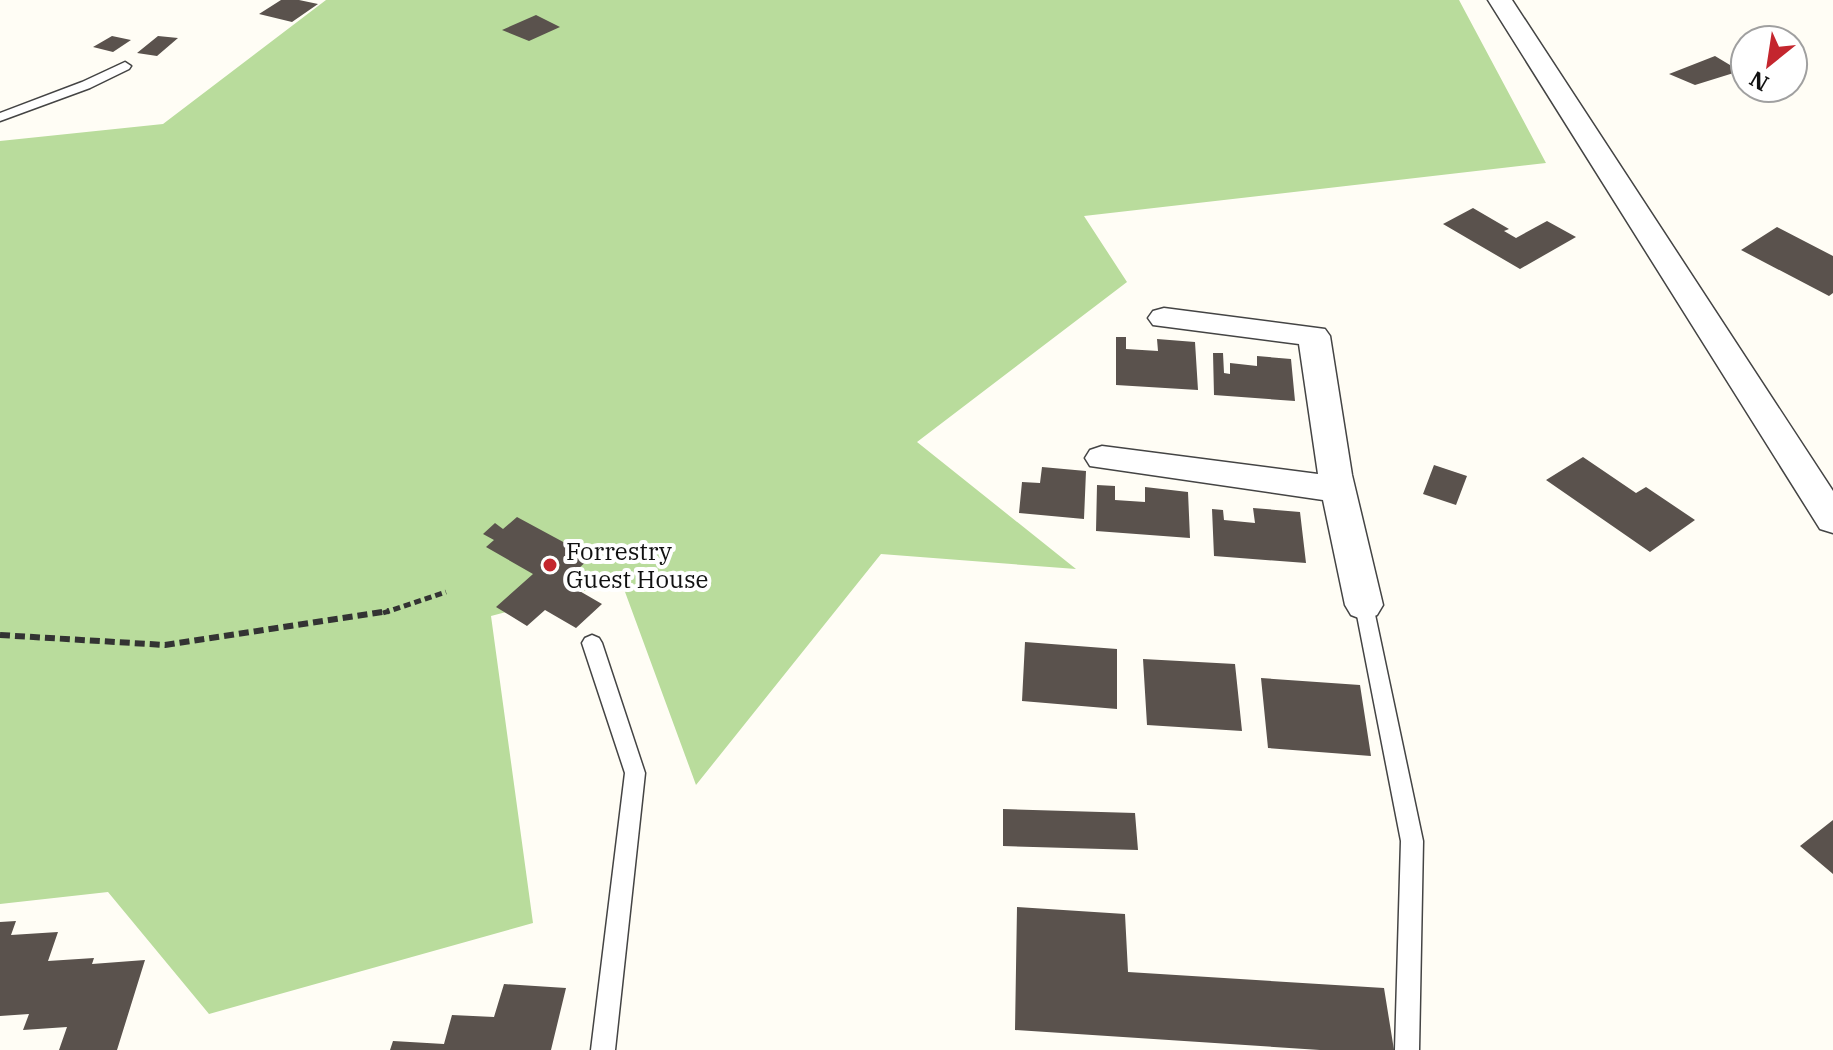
<svg xmlns="http://www.w3.org/2000/svg" width="1833" height="1050" viewBox="0 0 1833 1050" font-family="'IBM Plex Serif',serif">
<style>
.forest{fill:#b9dc9c}
.building{fill:#5a524d}
.lines{fill:none;stroke-linecap:round;stroke-linejoin:round}
.service-casing{stroke:#444;stroke-width:3}
.minor-casing{stroke:#444;stroke-width:3}
.path-far1{stroke:#333;stroke-width:5;stroke-dasharray:7 4;stroke-linecap:butt}
.path{stroke:#333;stroke-width:6;stroke-dasharray:10 5;stroke-linecap:butt}
.service{fill:#fff;fill-rule:evenodd}
.minor{fill:#fff;fill-rule:evenodd}
.poi-dot{fill:#c4262e;stroke:#fff;stroke-width:3}
.labels{text-anchor:middle;dominant-baseline:central;stroke-width:8;stroke-linejoin:round;paint-order:stroke}
.poi-label{font-size:24px;fill:#111;stroke:#fff;text-anchor:start}
</style>
<rect width="100%" height="100%" fill="#fffdf5"/>
<!-- forest -->
<path class="forest" d="M326 0H1459L1546 163 1084 216 1127 282 917 442 1076 569 881 554 696 785 621 581 491 616 533 923 209 1014 108 892 0 904V141L163 124Z"/>
<!-- building -->
<path class="building" d="M281 0H299L318 4 292 22 259 14Z
M536 15 560 27 529 41 502 30Z
M112 36 131 40 113 52 93 47Z
M158 36 178 38 157 56 137 53Z
M1715 56 1740 71 1695 85 1669 74Z
M1473 208 1509 229 1504 231 1516 238 1547 221 1576 237 1520 269 1443 224Z
M1777 227 1833 256V293L1829 296 1741 250Z
M1116 337H1126V349L1158 351 1157 339 1195 342 1198 390 1116 385Z
M1213 353H1223L1224 373 1230 374V363L1257 366V356L1291 359 1295 401 1214 395Z
M1583 457 1636 493 1646 487 1695 520 1650 552 1546 480Z
M1434 465 1467 476 1456 505 1423 494Z
M1042 467 1086 471 1084 519 1019 513 1022 482 1040 483Z
M1097 485 1115 486V500L1145 502V487L1188 492 1190 538 1096 531Z
M1253 508 1300 512 1306 563 1214 556 1212 509 1223 510 1224 520 1255 523Z
M517 517 591 557 564 582 602 604 576 628 545 610 527 626 496 607 533 574 486 547 494 540 483 534 495 523 503 529Z
M1025 642 1117 649V709L1022 701Z
M1143 659 1235 664 1242 731 1147 725Z
M1261 678 1360 685 1371 756 1268 748Z
M1003 809 1135 813 1138 850 1003 846Z
M1833 820V874L1800 846Z
M1017 907 1125 914 1128 972 1384 988 1394 1050H1320L1015 1030Z
M16 921 11 935 58 932 48 961 94 958 92 964 145 960 117 1050H59L67 1027 23 1030 29 1014 0 1016V922Z
M504 984 566 988 551 1050H390L393 1041 444 1044 452 1015 494 1017Z"/>
<g class="lines">
<defs>
<path id="service" d="M125 62 131 66 129 69 90 88 0 121V113L82 82Z
M1364 598 1371 600 1373 605 1423 841 1419 1050H1395L1401 841 1355 605 1357 600Z
M592 635 599 638 602 643 645 773 615 1050H591L625 773 582 643 585 638Z"/>
<path id="minor" d="M1488 0H1512L1833 491V533L1820 529Z
M1164 308 1325 329 1330 336 1352 475 1383 605 1377 615 1364 620 1351 615 1345 605 1323 500 1090 466 1085 458 1090 450 1102 446 1318 474 1299 344 1153 325 1148 318 1153 311Z"/>
</defs>
<!-- service casing -->
<use href="#service" class="service-casing"/>
<!-- minor casing -->
<use href="#minor" class="minor-casing"/>
<!-- path-far1 -->
<path class="path-far1" d="M383 613 446 592"/>
<!-- path -->
<path class="path" d="M0 635 165 645 389 611"/>
<!-- service -->
<use href="#service" class="service"/>
<!-- minor -->
<use href="#minor" class="minor"/>
</g>
<!-- markers -->
<circle class="poi-dot" cx="550" cy="565" r="8"/>
<g class="labels">
<!-- poi labels -->
<g class="poi-label">
<text x="566" y="551">Forrestry<tspan x="566" dy="28">Guest House</tspan></text>
</g>
</g>
<!-- north arrow -->
<g transform="translate(1769 64) rotate(210)"><circle r="38" fill="#ffffff" stroke="#a0a0a0" stroke-width="2"/>
<path d="M0-6L14 30L0 20L-14 30Z" fill="#c4262e"/>
<text y="-12" font-size="22" font-weight="bold" text-anchor="middle" fill="#111111">N</text>
</g>
</svg>
